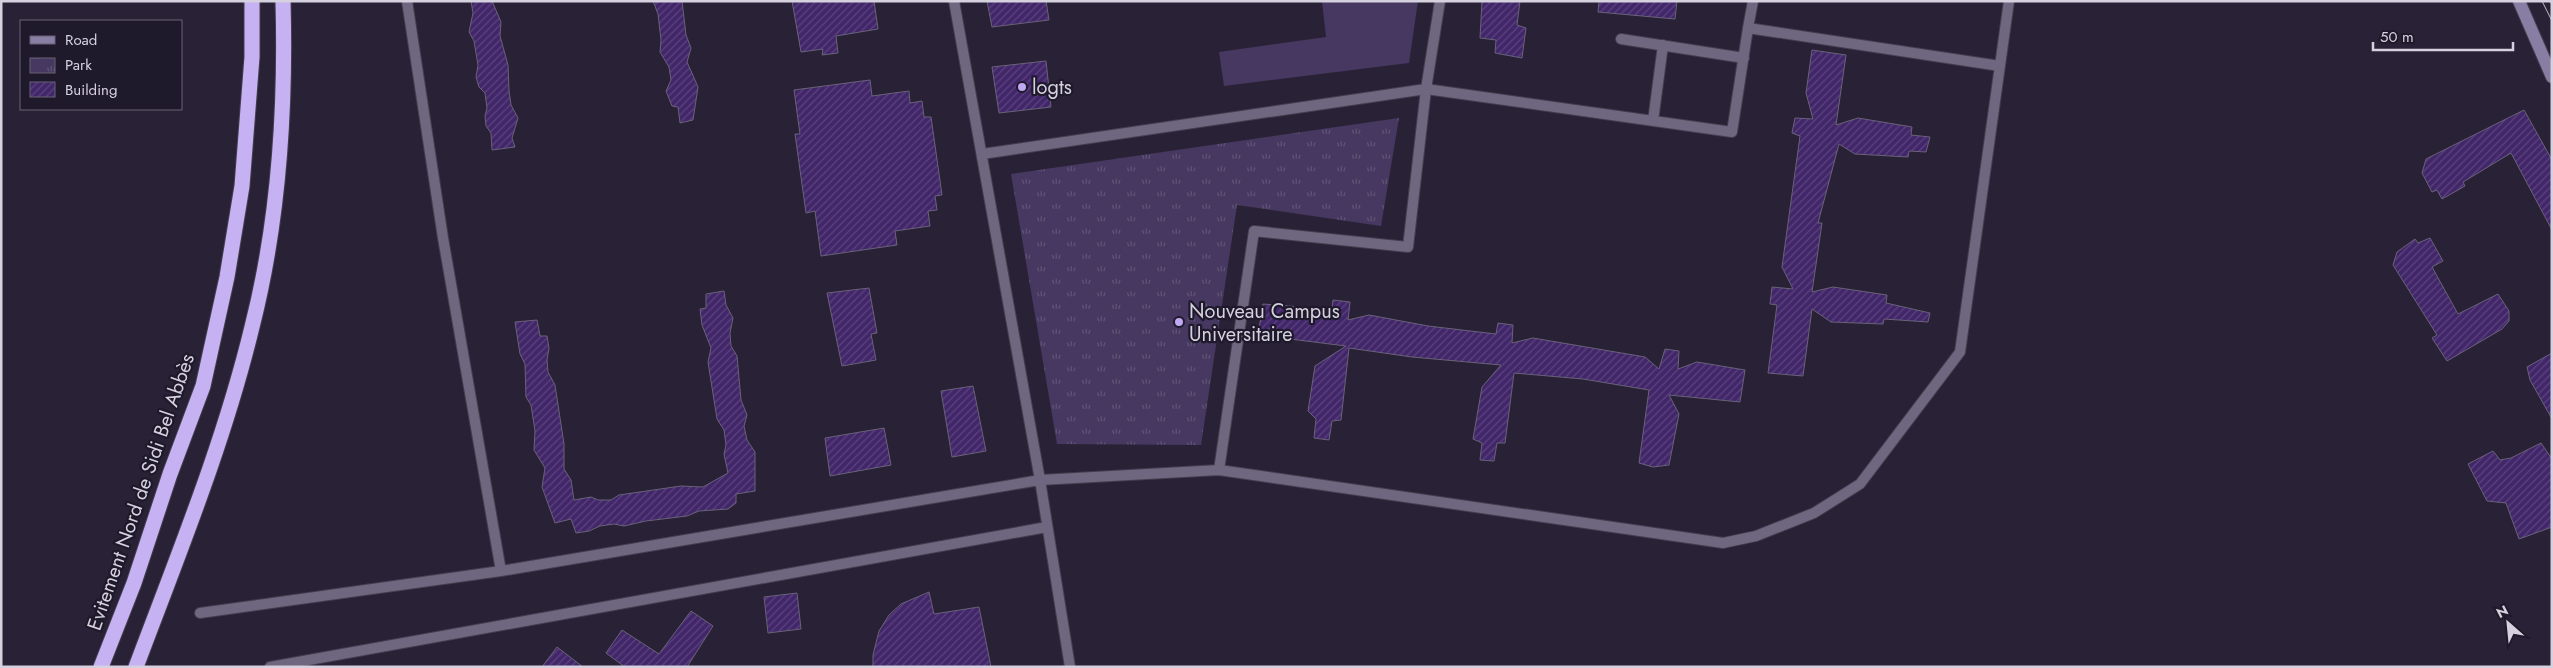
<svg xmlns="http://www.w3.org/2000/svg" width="2553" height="668" viewBox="0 0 2553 668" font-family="Jost,sans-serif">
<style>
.grass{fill:#463860}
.park{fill:url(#park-tufts)}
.building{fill:url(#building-hatch);stroke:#696279}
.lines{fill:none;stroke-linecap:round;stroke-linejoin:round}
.lane-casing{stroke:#453e4f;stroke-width:12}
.secondary-casing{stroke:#453e4f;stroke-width:14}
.highway-casing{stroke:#453e4f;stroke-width:17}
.lane{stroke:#6e677f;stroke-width:10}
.secondary{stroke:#887da2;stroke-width:12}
.highway{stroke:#c6b1f3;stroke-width:15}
.tram{stroke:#c0bcca;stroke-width:1}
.poi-dot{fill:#c0a8f3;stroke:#1f192c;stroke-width:2}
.labels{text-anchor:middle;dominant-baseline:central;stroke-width:4.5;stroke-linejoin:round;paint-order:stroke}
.poi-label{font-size:20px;fill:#d5d1de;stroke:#1f192c;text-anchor:start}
.street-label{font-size:20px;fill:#d5d1de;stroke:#1f192c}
</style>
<defs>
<pattern id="park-tufts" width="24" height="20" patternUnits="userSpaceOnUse" patternTransform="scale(1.25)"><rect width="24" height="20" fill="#463860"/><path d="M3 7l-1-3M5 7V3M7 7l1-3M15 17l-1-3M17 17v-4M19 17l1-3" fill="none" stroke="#605476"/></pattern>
<pattern id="building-hatch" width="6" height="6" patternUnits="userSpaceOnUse" patternTransform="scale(1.25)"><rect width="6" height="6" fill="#412669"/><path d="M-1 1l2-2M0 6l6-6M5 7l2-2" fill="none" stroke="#5c447e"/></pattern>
</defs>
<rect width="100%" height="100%" fill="#292236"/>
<!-- grass -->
<path class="grass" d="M1322 1H1418L1409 63 1224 86 1219 52 1326 37Z"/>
<!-- park -->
<path class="park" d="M1399 118 1381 226 1237 205 1201 445 1057 444 1011 174Z"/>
<!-- building -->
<path class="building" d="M471 1H492L501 22 500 36 508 65 509 91 511 105 518 118 512 138 515 147 492 150 491 133 486 126 485 116 487 108 485 93 479 87 476 77 478 65 474 41 469 32 473 13Z
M653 1H682L686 35 691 48 687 62 698 87 693 120 680 123 678 107 672 106 666 91 671 80 669 67 660 52 661 40 658 14Z
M792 1H874L878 29 836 36 838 53 822 55 823 49 801 52Z
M987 1H1046L1049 20 992 27Z
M1482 1H1520L1517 25 1526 28 1522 58 1495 53 1496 40 1480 38Z
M1599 1H1677L1675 19 1598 12Z
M1812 50 1846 55 1836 125 1858 118 1912 127 1911 135 1930 137 1926 152 1909 151 1908 157 1855 154 1839 144 1818 223H1822L1812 292 1833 287 1887 295 1886 303 1930 313 1928 322 1884 319 1883 324 1831 322 1812 309 1803 376 1768 373 1777 305 1770 304 1772 287 1793 289 1782 267 1800 136 1792 133 1795 118 1813 119 1806 93Z
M1046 61 1051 107 999 113 992 67Z
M870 80 872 96 909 91 910 103 922 101 924 117H931L942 195 935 196 937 210 928 211 930 226 895 231 897 245 821 256 815 211 806 213 795 134H800L794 90Z
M2524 110 2552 160V230L2511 153 2463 182 2465 186 2442 199 2437 190 2432 192 2422 173 2426 159Z
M2430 238 2443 261 2432 267 2458 314 2498 294 2509 311V321L2502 329 2447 361 2432 338 2437 335 2393 265 2397 252 2415 239 2418 243Z
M869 288 877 333 871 334 876 360 842 366 827 293Z
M724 291 726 305 733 318 730 333 731 346 737 356 741 400 747 415 744 426 747 440 755 452V491L736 494V503L728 509 699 511 687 516 646 521 624 526 614 524 600 526 589 531 576 533 571 519 555 523 542 487 545 468 534 450 535 431 531 405 526 397 525 364 520 354 515 322 537 320 540 336H547L549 348 547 360 548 372 555 385 564 444V469L571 480 574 500 591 497 598 500H611L619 495 681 486 703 487 728 473 724 454 726 445 724 430 717 419 708 362 711 348 702 325 700 309 706 308V294Z
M1333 300 1350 302 1348 320 1369 315 1428 326 1496 334 1498 323 1513 325 1512 343 1533 338 1645 357 1659 369 1665 349 1679 351 1678 369 1697 362 1745 370 1740 402 1669 395 1679 414 1669 465 1653 467 1639 463 1649 390 1583 379 1514 373 1505 443H1497L1494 461 1480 460 1482 443 1473 439 1482 387 1501 365 1412 357 1349 348 1341 420 1332 421 1329 440 1314 438 1316 419 1308 411 1315 366 1346 346 1258 335 1263 304 1313 308 1331 315Z
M2552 353V419L2530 380 2527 367Z
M973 386 986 451 952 457 941 391Z
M884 428 891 465 830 476 825 438Z
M2541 443 2552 459V527L2519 539 2506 503 2487 501 2468 464 2493 451 2500 460 2511 458Z
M929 592 934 614 979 607 991 667H873V655L879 631 889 615 901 604Z
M797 593 801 629 768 633 764 597Z
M691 611 713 626 687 667H625L606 653 622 630 659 654Z
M557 647 583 667H542Z"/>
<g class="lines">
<defs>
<path id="lane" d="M407 1 443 238 501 571
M954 1 1040 480 1070 667
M1753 1 1748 28 2000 66
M1621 39 1744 58
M1653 121 1663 45
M982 154 1426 89 1732 132 1748 28
M1219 470 1254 231 1408 247 1426 89 1440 1
M200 613 501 571 1040 480 1219 470 1723 543 1756 536 1814 513 1860 484 1960 352 2009 1
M270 667 1047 527"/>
<path id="secondary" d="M2519 1 2552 77"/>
<path id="highway" d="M101 667 134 583 170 474 203 386 227 277 242 186 252 57V1
M136 667C178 555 224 443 252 327 279 221 286 110 283 1"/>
</defs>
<!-- lane casing -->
<use href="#lane" class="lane-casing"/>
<!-- secondary casing -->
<use href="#secondary" class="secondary-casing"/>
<!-- highway casing -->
<use href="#highway" class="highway-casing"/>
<!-- lane -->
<use href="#lane" class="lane"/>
<!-- secondary -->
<use href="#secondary" class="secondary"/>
<!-- highway -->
<use href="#highway" class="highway"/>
<!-- tram -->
<path class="tram" d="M2542 1 2552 21
M2550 1 2552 5"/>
</g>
<!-- markers -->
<g class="poi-dot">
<circle cx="1022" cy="87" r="5"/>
<circle cx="1179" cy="322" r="5"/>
</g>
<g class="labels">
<!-- poi labels -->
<g class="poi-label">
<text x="1032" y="87">logts</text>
<text x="1189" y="311">Nouveau Campus<tspan x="1189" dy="23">Universitaire</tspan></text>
</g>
<!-- street labels -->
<g class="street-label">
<text transform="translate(141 492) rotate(-71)">Evitement Nord de Sidi Bel Abbès</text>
</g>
</g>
<!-- border -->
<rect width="2553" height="668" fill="none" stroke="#d5d1de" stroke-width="5"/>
<!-- legend -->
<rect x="20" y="20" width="162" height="90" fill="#1f192c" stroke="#686373"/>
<rect x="30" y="36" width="25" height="8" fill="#887da2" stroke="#686373"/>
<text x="65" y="45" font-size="15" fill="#d5d1de">Road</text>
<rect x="30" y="58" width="25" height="15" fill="url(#park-tufts)" stroke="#686373"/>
<text x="65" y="70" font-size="15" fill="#d5d1de">Park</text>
<rect x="30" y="82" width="25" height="15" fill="url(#building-hatch)" stroke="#686373"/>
<text x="65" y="95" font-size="15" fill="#d5d1de">Building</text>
<!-- north arrow -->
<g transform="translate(2508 623) rotate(333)" stroke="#1f192c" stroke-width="4" paint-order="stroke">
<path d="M0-4L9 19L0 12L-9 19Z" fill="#d5d1de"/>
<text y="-8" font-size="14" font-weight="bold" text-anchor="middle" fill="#d5d1de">N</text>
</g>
<!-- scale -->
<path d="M2373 42v8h140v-8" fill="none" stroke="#d5d1de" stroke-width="2.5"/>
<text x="2380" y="42" font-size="15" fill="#d5d1de" stroke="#1f192c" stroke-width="4" paint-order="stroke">50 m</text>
</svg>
